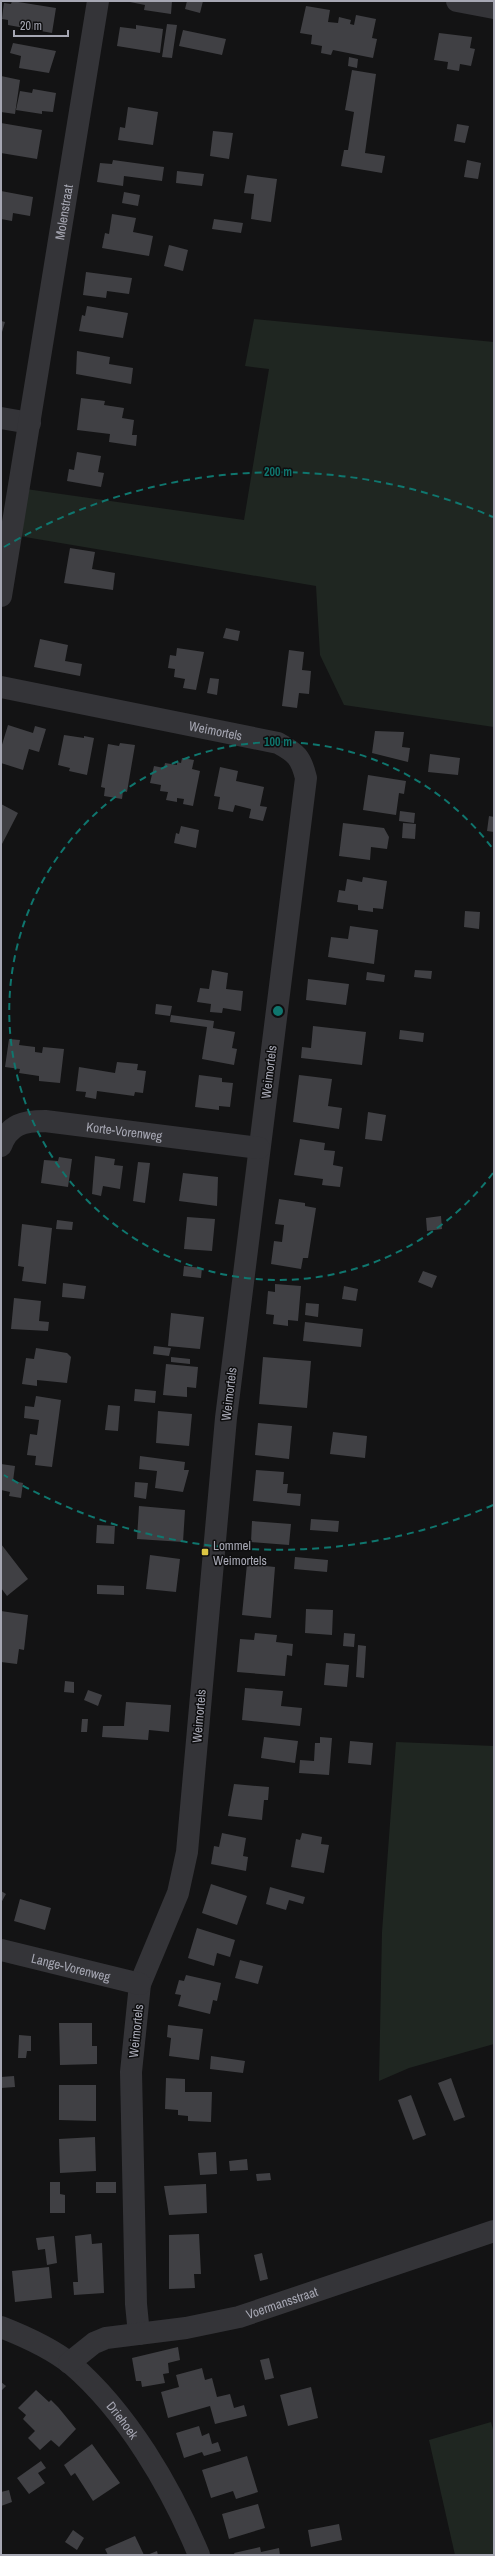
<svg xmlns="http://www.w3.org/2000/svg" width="495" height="2556" viewBox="0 0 495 2556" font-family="'Archivo Narrow',sans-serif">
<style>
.green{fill:#1f2621}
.building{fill:#404044}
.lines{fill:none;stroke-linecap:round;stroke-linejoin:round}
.minor{stroke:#343438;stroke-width:22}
.ring{fill:none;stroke:#0f766e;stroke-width:2;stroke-dasharray:7 5}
.poi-dot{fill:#dbc543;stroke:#0e0e0f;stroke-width:1.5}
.labels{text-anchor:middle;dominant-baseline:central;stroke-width:3;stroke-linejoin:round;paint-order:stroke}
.street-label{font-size:13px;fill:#a6a7b3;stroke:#0e0e0f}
.poi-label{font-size:13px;fill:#a6a7b3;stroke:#0e0e0f;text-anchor:start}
.centre{fill:#0f766e;stroke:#0e0e0f;stroke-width:2}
.ring-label{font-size:12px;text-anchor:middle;font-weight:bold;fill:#0f766e;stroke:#0e0e0f;stroke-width:3;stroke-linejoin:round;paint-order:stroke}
</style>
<rect width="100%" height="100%" fill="#131314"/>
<!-- green -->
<path class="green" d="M254 319 494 342V727L344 705 320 655 316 586 19 536 26 489 244 520 269 369 245 366Z
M396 1742 494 1746V2044L409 2068 379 2081 382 1932Z
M491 2422 494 2433V2555H455L429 2440Z"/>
<!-- building -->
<path class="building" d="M12 1 56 8 52 33 8 25V20L2 19 3 10 4 3 11 4Z
M125 1H172L171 14 144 10 145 5Z
M187 1H203L200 13 185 9Z
M306 6 330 10 328 22 338 23 339 17 351 20 350 24 354 25 356 15 376 19 372 38 377 39 373 58 333 50 331 55 321 53 322 46 311 44 312 35 300 33Z
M167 24 177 25 172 58 162 57Z
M136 25 163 29 160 53 117 46 120 27 136 29Z
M183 30 226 39 222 55 179 46Z
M439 33 472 37 470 48 475 49 471 66 460 64 459 71 447 69 448 62 434 60Z
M13 43 56 51 49 73 19 68 21 56 10 53Z
M349 57 358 59 357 68 348 66Z
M352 70 376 74 365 153 385 156 382 173 341 166 344 150H348L354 112 345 110Z
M1 76 20 80 15 114 1 112Z
M33 89 56 93 53 112 42 111V114L16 110 20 91 32 93Z
M128 107 158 112 153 145 118 140 120 127 125 128Z
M1 123 42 130 37 159 1 153Z
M457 124 469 126 465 143 454 141Z
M213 131 233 133 229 159 210 156Z
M113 160 164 167 162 181 124 176 123 186 97 182 100 163 112 164Z
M467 160 481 163 478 179 464 177Z
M177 171 204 174 202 186 176 183Z
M247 175 277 179 271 222 251 219 254 194 244 193Z
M1 191 33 197 30 216 13 213 12 221 1 219Z
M124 192 140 195 138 206 122 203Z
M112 214 136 218 133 232 153 236 149 256 102 248 105 233 109 234Z
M214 219 243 223 241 233 212 229Z
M169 245 188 250 183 271 164 266Z
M86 272 132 278 129 294 107 291 106 298 83 295Z
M87 306 128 313 123 338 79 331 82 315 85 316Z
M1 321 5 322 2 332H1Z
M77 351 110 357 109 364 133 368 131 384 76 374Z
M81 398 105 401 104 405 124 408 122 418 134 420 132 435H137L136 446 109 442 110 434 77 430Z
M77 452 101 456 98 472 104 473 101 487 67 481 69 469 74 470Z
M70 548 95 552 92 569 115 573 113 590 64 583Z
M226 628 240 631 238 641 223 638Z
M40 639 68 645 65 661 82 664 80 676 34 667Z
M177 648 204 652 196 690 183 688 185 679 174 677 175 669 168 668 170 655 176 656Z
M289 650 304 652 302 670 311 671 309 694 299 693 297 708 282 706Z
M210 678 219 679 217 695 207 693Z
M8 725 33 733 35 726 46 729 39 752 29 749 23 770 1 763V748Z
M375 731 404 732 402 747 410 748 408 762 372 753Z
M64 735 84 738V736L94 738 87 775 69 771 70 768 58 765Z
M120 743 135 745 127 792 123 791 122 799 104 796 105 788 101 787 108 744 119 746Z
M430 754 460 758 458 775 428 772Z
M182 758 194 760 192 769 200 771 193 806 183 804 184 799 177 798V802L166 800 168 792 160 791 161 785 150 783 154 766 164 768 165 763 177 765V762L181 763Z
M220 767 238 771 236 781 264 787 260 806 267 807 263 821 249 818 251 809 235 805 233 812 218 809 220 797 214 796Z
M368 775 406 781 404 794 399 793 396 815 363 810Z
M1 804 18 813 2 844 1 843Z
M400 811 415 813 414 823 399 821Z
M489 816 494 817V832L487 831Z
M343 823 384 828 389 837 387 849 371 847 370 860 339 856Z
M403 823 416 824 415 839 402 838Z
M181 826 199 830 196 848 174 843 176 833 179 834Z
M363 877 387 881 383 909 373 908V912L358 910V905L337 902 339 890 345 891 347 879 362 882Z
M465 911 480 912 479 929 464 927Z
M350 926 378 930 374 964 328 957 331 937 348 939Z
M212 970 228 973 226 989 243 991 241 1011 223 1008 222 1013 210 1012 211 1004 197 1002 200 988 209 989Z
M415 970 432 971 431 979 414 977Z
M367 972 385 975 384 982 366 980Z
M308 979 349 984 346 1005 306 1000Z
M156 1004 172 1006 170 1016 155 1014Z
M171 1015 214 1021 213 1028 235 1032 232 1048 237 1049 234 1065 202 1059 207 1027 170 1022Z
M313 1026 366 1032 362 1065 301 1058 302 1047 311 1048Z
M400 1030 424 1033 423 1042 399 1039Z
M9 1039 20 1040 19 1045 35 1047V1052L42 1053 43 1047 64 1049 60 1083 39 1081V1076L19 1073 20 1069 5 1067Z
M117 1062 138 1064 137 1070 146 1071 143 1093 135 1092 134 1096 97 1091 96 1099 85 1097 86 1092 76 1091 79 1067 115 1073Z
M199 1075 222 1078V1082L233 1083 230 1107 219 1106V1110L195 1107Z
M299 1075 332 1079 328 1106 342 1108 339 1129 293 1122Z
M368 1112 386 1115 382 1141 365 1139Z
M300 1139 325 1143 324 1150 335 1151 333 1165 343 1167 340 1187 322 1185 323 1179 294 1175Z
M95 1156 115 1159 114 1165 123 1166 120 1189 103 1186 101 1196 92 1194Z
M59 1157 72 1159 68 1187 41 1183 44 1160 58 1161Z
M138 1162 150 1163 145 1203 133 1201Z
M183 1173 218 1177 217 1206 179 1201Z
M279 1199 305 1203V1206L316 1208 308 1258H303L301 1269 271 1264 274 1241 282 1242 284 1225 275 1224Z
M441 1216 442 1229 427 1231 426 1218Z
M187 1217 215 1219 212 1251 184 1249Z
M57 1220 73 1222 72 1230 56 1229Z
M22 1224 52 1228 46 1284 22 1281 24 1267 18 1266Z
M184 1266 202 1268 201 1278 183 1276Z
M423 1271 437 1276 432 1288 418 1282Z
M63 1283 86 1286 84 1299 62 1297Z
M275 1284 301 1286 298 1321 288 1320V1326L273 1324 274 1315 266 1314 268 1291 275 1292Z
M344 1286 358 1289 356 1301 342 1299Z
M14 1298 41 1301 39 1321 49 1322 48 1331 11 1329Z
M306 1303 319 1304 318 1317 305 1315Z
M171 1313 204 1317 200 1349 168 1346Z
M305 1322 363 1329 361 1347 303 1341Z
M154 1346 171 1348 169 1356 153 1354Z
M36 1348 67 1353 71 1357 67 1383 37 1380V1386L22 1384 26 1358 34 1359Z
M171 1357 190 1359V1364L171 1362Z
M263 1357 311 1361 307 1408 259 1404Z
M166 1364 198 1367 196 1388 187 1387V1397L163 1395Z
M135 1389 156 1391 155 1403 134 1401Z
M36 1396 61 1400 52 1467 35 1465 36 1456 27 1455 30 1434 37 1435 39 1420 24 1418 25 1406 34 1407Z
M108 1405 120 1406 118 1431 105 1430Z
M158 1411 192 1414 189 1446 156 1443Z
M258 1423 292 1426 289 1459 255 1455Z
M333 1432 367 1436 365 1458 330 1454Z
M140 1456 185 1462 184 1470H189L183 1492 155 1488 157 1471 139 1469Z
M1 1464 15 1466 13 1481 23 1483 21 1498 9 1496 10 1492 1 1490Z
M256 1470 284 1472 283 1484H288L287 1493 301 1494 300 1506 253 1501Z
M135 1482 148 1483 146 1499 134 1497Z
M139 1506 185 1510 183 1542 137 1539Z
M311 1519 339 1521 338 1532 310 1530Z
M252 1521 291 1524 289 1545 251 1542Z
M97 1525 115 1526 114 1544 96 1543Z
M1 1544 28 1579 7 1596 1 1588Z
M150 1555 180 1559 176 1592 146 1589Z
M295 1557 328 1560 327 1572 294 1569Z
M247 1564 275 1567 271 1618 242 1615Z
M97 1585 124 1586V1595L97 1594Z
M306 1609 333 1610 332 1635 305 1633Z
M1 1611 28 1615 24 1650 19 1649 17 1664 1 1662Z
M255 1633 277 1635 276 1642 293 1644 292 1656 287 1655 285 1676 237 1672 240 1639 254 1640Z
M344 1633 355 1634 354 1647 343 1646Z
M358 1645 366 1646 364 1678 356 1677Z
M326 1663 349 1665 347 1687 324 1685Z
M65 1681 74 1682V1693L64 1692Z
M245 1688 283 1691 281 1706 302 1708 300 1726 242 1720Z
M88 1690 102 1695 98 1706 84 1700Z
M126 1702 171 1705 169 1732 149 1730 148 1740 102 1737 103 1726H124Z
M82 1719H88L87 1732H81Z
M264 1737 298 1741 295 1763 261 1758Z
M320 1737 332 1738 329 1775 299 1773 300 1760 314 1761 315 1743H320Z
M350 1741 373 1743 371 1765 348 1763Z
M234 1784 269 1787 268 1800H264L262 1820 228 1816Z
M222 1833 246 1838 243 1856 248 1857 246 1871 211 1864 214 1846 219 1847Z
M302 1833 322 1837 321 1844 329 1845 324 1873 291 1867 296 1839 300 1840Z
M211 1884 247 1896 237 1925 202 1913Z
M270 1887 305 1897 303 1904 289 1900 286 1910 266 1904Z
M1 1891 6 1894 1 1903Z
M20 1899 51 1908 45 1930 14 1921Z
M197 1928 235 1940 230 1957 217 1953 214 1966 188 1958Z
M240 1960 263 1966 258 1984 235 1978Z
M186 1975 221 1983 217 2001 213 2000 210 2014 178 2006 181 1995 175 1994 179 1980 184 1981Z
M59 2023H92V2046H97V2064L60 2065Z
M168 2025 203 2029 199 2060 169 2056 171 2038 167 2037Z
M19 2035 31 2036V2051H27L26 2058H18Z
M211 2056 245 2061 243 2073 210 2069Z
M14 2076 15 2087 1 2088V2077Z
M166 2078 185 2079V2092H212L211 2122 188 2121V2116L178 2115V2110L165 2109Z
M451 2078 465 2117 454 2121 438 2083Z
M59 2085H96V2121L59 2120Z
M411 2095 426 2135 413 2140 398 2100Z
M95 2137 96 2171 60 2173 59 2139Z
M216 2152 217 2174 200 2175 198 2153Z
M247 2159 248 2170 230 2171 229 2161Z
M270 2173 271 2180 257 2181 256 2174Z
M50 2182H60V2194L65 2195V2213H50Z
M96 2182H116V2193H96Z
M206 2184 207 2213 169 2215 164 2186Z
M91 2234 92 2244 102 2243 104 2293 74 2295 73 2282H78L75 2236Z
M199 2234 201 2274H194L195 2288 169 2289V2235Z
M54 2236 57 2263 47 2265 45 2249 38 2250 36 2238Z
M262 2253 268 2279 260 2281 254 2255Z
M49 2267 52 2298 15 2302 12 2271Z
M178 2347 180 2360 168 2363 169 2373 163 2374 165 2383 142 2387 141 2381H136L132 2358Z
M269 2358 274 2378 265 2380 260 2360Z
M202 2368 205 2380 212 2378 217 2397 230 2394 234 2408 244 2405 247 2416 215 2424 210 2406 168 2418 161 2392 179 2387 176 2375Z
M1 2382 6 2386 1 2391Z
M311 2387 318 2418 288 2426 280 2395Z
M36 2390 49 2402 51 2400 58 2407 76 2429 59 2447 51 2440 40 2450 28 2438 35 2431 23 2419 26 2415 18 2408Z
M199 2426 202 2436 209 2433 212 2444 218 2442 221 2451 204 2456 202 2452 184 2458 176 2433Z
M92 2444 120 2483 93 2501 75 2473 71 2476 64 2465Z
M247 2456 258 2492 236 2499 233 2491 211 2498 202 2470Z
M41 2461 46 2468 38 2473 45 2483 29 2494 17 2478Z
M9 2490 12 2502 1 2506V2492Z
M258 2504 265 2528 229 2539 222 2514Z
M339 2524 342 2540 311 2547 308 2530Z
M73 2530 84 2538 77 2550 65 2542Z
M135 2536 144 2555H108L105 2549Z
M260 2547 261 2552 279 2548 280 2555H235L234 2553Z
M157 2551 158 2555H147Z"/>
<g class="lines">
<!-- minor -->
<g class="minor">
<path d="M457 1 494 8"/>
<path d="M1 418 30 423"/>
<path id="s1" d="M1 596 98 1"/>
<path id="s2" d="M1 687 278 743C296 753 301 757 306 778L226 1418 187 1852 178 1893 140 1984 131 2072 136 2304 139 2334"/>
<path id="s3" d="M1 1146C9 1124 24 1121 45 1121L259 1148"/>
<path id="s4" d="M1 1950 140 1984"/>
<path id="s5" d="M1 2327C24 2336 51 2348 71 2364 127 2412 171 2487 199 2555"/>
<path id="s6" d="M69 2363 94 2343 106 2338 186 2328 239 2317 494 2231"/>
</g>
</g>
<!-- distance rings -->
<g class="ring">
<path d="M493 1173A269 269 0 1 1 493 849"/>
<path d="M493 1505A539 539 0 0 1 4 1475M4 547A539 539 0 0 1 493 517"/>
</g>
<!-- markers -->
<rect class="poi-dot" x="201" y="1548" width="8" height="8" rx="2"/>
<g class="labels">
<!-- street labels -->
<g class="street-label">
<text stroke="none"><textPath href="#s1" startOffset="389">Molenstraat</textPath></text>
<text stroke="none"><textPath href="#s2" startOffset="219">Weimortels</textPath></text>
<text transform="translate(269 1072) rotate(-83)">Weimortels</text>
<text stroke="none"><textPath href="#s3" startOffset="135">Korte-Vorenweg</textPath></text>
<text transform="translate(229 1394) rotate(-83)">Weimortels</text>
<text transform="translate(199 1716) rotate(-85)">Weimortels</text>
<text stroke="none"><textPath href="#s4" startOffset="72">Lange-Vorenweg</textPath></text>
<text transform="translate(136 2031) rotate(-84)">Weimortels</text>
<text stroke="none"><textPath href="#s6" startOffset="225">Voermansstraat</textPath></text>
<text stroke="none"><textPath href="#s5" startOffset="156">Driehoek</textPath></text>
</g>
<!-- poi labels -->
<g class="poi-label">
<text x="213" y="1545">Lommel<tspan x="213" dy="15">Weimortels</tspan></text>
</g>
</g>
<circle cx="278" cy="1011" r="6" class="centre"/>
<g class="ring-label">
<text x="278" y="476">200 m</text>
<text x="278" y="746">100 m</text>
</g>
<!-- border -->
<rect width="495" height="2556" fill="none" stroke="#a6a7b3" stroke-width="4"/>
<!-- scale -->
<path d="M14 30v6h54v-6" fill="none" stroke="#a6a7b3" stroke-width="2"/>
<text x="20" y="30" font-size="12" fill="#a6a7b3" stroke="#0e0e0f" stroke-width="3" paint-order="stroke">20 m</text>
</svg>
